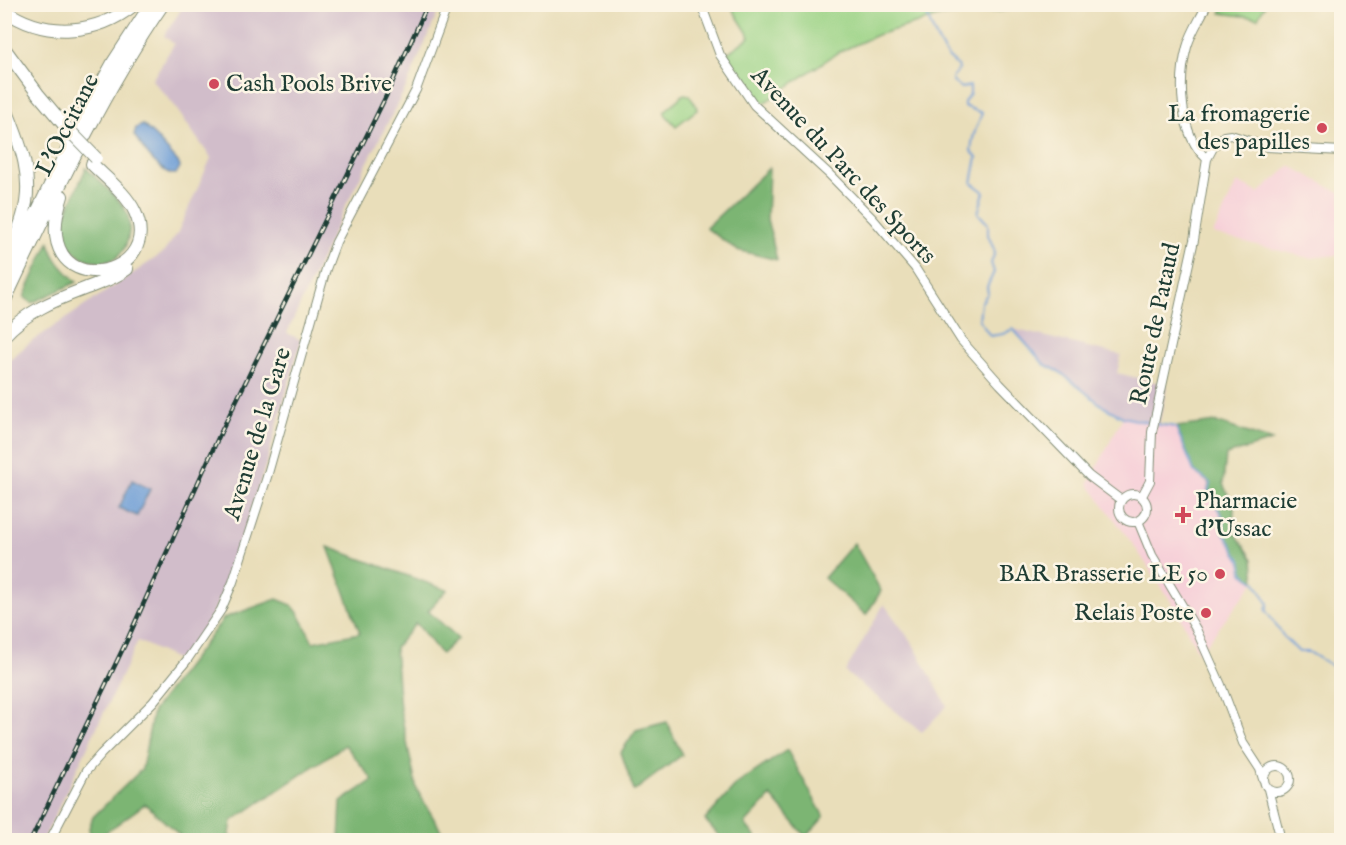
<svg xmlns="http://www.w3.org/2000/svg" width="1346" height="845" viewBox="0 0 1346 845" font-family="'IM FELL English',serif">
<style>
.built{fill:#f6cfd8}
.industrial{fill:#d1bdca}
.green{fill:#9bd386;stroke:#5d885d;stroke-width:1.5}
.forest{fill:#7cb573;stroke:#4e7954;stroke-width:1.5}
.water{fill:#6c9cd6;stroke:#466c85;stroke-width:1.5}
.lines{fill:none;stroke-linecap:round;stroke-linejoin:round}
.stream{stroke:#6c9cd6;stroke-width:2}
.tertiary-casing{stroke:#848e77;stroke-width:10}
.motorway-casing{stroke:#848e77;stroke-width:14}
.tertiary{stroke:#fff;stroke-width:8}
.motorway{stroke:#fff;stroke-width:12}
.rail-casing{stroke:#1f3d34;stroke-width:4.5}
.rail{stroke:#fcf5e5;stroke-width:2;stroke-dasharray:7;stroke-linecap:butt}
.motorway-bridge-casing{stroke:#848e77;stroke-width:14;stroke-linecap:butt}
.motorway-bridge{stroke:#fff;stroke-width:12}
.poi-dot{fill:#d1495b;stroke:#fcf5e5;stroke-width:2}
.labels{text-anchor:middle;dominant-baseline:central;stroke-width:5;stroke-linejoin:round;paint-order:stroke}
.poi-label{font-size:24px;fill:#1f3d34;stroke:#fcf5e5;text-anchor:end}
.street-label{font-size:24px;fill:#1f3d34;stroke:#fcf5e5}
</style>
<rect width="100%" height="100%" fill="#fcf5e5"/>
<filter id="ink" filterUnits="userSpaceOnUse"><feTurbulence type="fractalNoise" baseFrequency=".0167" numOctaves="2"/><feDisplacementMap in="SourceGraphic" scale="12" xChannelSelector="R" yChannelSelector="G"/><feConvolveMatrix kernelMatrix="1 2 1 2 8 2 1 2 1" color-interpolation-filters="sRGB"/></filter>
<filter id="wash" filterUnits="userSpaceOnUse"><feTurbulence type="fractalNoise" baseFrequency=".008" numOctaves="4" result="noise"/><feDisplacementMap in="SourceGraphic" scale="24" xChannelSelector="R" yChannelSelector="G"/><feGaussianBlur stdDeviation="1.35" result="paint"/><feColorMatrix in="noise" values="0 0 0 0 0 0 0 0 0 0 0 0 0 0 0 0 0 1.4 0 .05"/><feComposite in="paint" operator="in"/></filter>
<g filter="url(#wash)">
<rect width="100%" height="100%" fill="#e9deba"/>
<!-- built -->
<path class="built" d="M1290 166 1341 193V252L1337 255 1309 258 1213 234 1237 182 1259 193Z
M1123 417 1176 427 1194 471 1210 483 1208 493 1224 519 1223 531 1241 560 1243 573 1255 581 1199 654 1176 609 1135 547 1088 484Z"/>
<!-- industrial -->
<path class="industrial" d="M198 4 441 5 408 83 344 209 287 333 301 340 268 457 226 588 203 632 178 660 138 641 43 840H5V364L28 344 163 253 177 234 211 158 170 100 152 80 174 44 164 36 184 5 195 8Z
M1013 329 1121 355 1117 373 1167 385 1159 425 1123 417 1104 407 1060 372 1044 364Z
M884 604 913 644 947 706 922 732 845 672Z"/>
<!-- green -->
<path class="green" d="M730 5H1022L1002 11 941 16 877 35 837 53 764 103H760L733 66 726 54 750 37Z
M1222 5V4L1265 5 1258 18 1221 13Z
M684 94 689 95 698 109 676 126 665 114V111Z"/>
<!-- forest -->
<path class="forest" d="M86 168C98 180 116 195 125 209 129 216 130 225 129 232 125 272 85 269 65 242L64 218Z
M769 168 767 219 777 260 737 250 706 228Z
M49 242C53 259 64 270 77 282L32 303 24 297Z
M1216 422 1272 441 1226 455 1223 484 1234 507 1233 530 1253 559 1255 581 1243 573 1241 560 1223 531 1224 519 1208 492 1209 483 1194 471 1176 427Z
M854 543 881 591 866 615 824 578Z
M328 547 447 590 428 611 458 638 441 654 416 623 395 648 400 709 417 790 443 834 439 840H339L341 802 373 780 345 745 232 821 229 840H185L145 804 101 836 90 835 89 828 93 817 142 769 153 711 224 618 277 599 292 605 299 614 313 642 360 633Z
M667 722 682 755 634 791 621 752 636 730Z
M787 750 824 817 806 837 771 796 745 824 758 840H723L705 820 737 784Z"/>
<!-- water -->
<path class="water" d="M143 125 155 136 178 162 180 167 176 174H170C154 165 144 150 134 135L136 128Z
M132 480 150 489 137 516 119 508Z"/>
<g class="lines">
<!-- stream -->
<path class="stream" d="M923 4C929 20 937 45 949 58 953 62 956 63 959 69L952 78 953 82 961 88 970 86V94L964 102V106L982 113C976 130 973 132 971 151L977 157 972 183 984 192 978 213 988 224V235L995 252 991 263 994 272 987 287 988 293 981 303 979 320 990 336 1003 334 1013 329 1044 364 1060 372 1104 407 1123 417 1150 423
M1156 424 1176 427 1194 471 1210 483 1208 492 1224 519 1223 531 1241 560 1243 573 1255 581 1268 603 1266 611 1284 637 1299 652H1309L1342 672"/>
</g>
</g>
<g filter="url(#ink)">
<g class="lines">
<defs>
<path id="tertiary" d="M701 4 720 55 754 105 829 174 873 219 915 268 961 340 1000 384 1089 476 1121 500
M1207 159C1179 135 1178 80 1187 47 1191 32 1201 18 1207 4
M1119 508a14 14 0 1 1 28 0a14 14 0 1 1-28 0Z
M1142 496 1150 481 1152 432 1194 240 1207 159 1214 146 1224 136 1231 135 1267 147 1342 151
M1138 521 1152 555 1196 629 1221 685 1243 743 1260 769 1263 779
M1264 779a13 13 0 1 1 26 0a13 13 0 1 1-26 0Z
M1268 789 1281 840
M50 840 86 771 101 754 153 702 187 660 221 610 233 582 267 477 326 269 336 242 416 90 448 4"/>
<path id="motorway" d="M4 10C45 39 97 35 135 4
M4 48 38 94 65 126
M4 104C19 141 35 176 23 216 19 231 12 245 6 260
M62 196C25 305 167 282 135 212 126 193 107 179 92 164
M4 280 85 113 114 61 151 4
M4 302C52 201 99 97 163 4
M4 336C25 312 55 300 84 289 99 283 114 279 127 269"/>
</defs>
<!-- tertiary casing -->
<use href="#tertiary" class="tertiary-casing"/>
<!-- motorway casing -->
<use href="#motorway" class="motorway-casing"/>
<!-- tertiary -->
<use href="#tertiary" class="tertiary"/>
<!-- motorway -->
<use href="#motorway" class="motorway"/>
<defs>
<path id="rail" d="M31 840 129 636 219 436 387 94 428 4"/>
</defs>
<!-- rail casing -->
<use href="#rail" class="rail-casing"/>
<!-- rail -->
<use href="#rail" class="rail"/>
<defs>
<path id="motorway-bridge" d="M65 126 96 158"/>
</defs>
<!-- motorway-bridge casing -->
<use href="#motorway-bridge" class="motorway-bridge-casing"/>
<!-- motorway-bridge -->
<use href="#motorway-bridge" class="motorway-bridge"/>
</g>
</g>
<!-- markers -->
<g class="poi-dot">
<circle cx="214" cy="84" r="6"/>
<circle cx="1322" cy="128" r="6"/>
<path d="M1180 506h6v6h6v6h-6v6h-6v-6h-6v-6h6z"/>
<circle cx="1220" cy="574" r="6"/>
<circle cx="1206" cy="613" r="6"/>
</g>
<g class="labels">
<!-- poi labels -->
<g class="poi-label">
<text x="226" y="84" text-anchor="start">Cash Pools Brive</text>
<text x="1310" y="114">La fromagerie<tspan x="1310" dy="28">des papilles</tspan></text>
<text x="1195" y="501" text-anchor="start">Pharmacie<tspan x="1195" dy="28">d'Ussac</tspan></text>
<text x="1208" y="574">BAR Brasserie LE 50</text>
<text x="1194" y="613">Relais Poste</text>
</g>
<!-- street labels -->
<g class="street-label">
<text transform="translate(68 125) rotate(-63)">L'Occitane</text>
<text transform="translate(843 166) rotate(47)">Avenue du Parc des Sports</text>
<text transform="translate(1156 324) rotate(-78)">Route de Pataud</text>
<text transform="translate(258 434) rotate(-73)">Avenue de la Gare</text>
</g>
</g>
<!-- margin -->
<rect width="1346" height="845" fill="none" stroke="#fcf5e5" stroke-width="24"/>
</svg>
